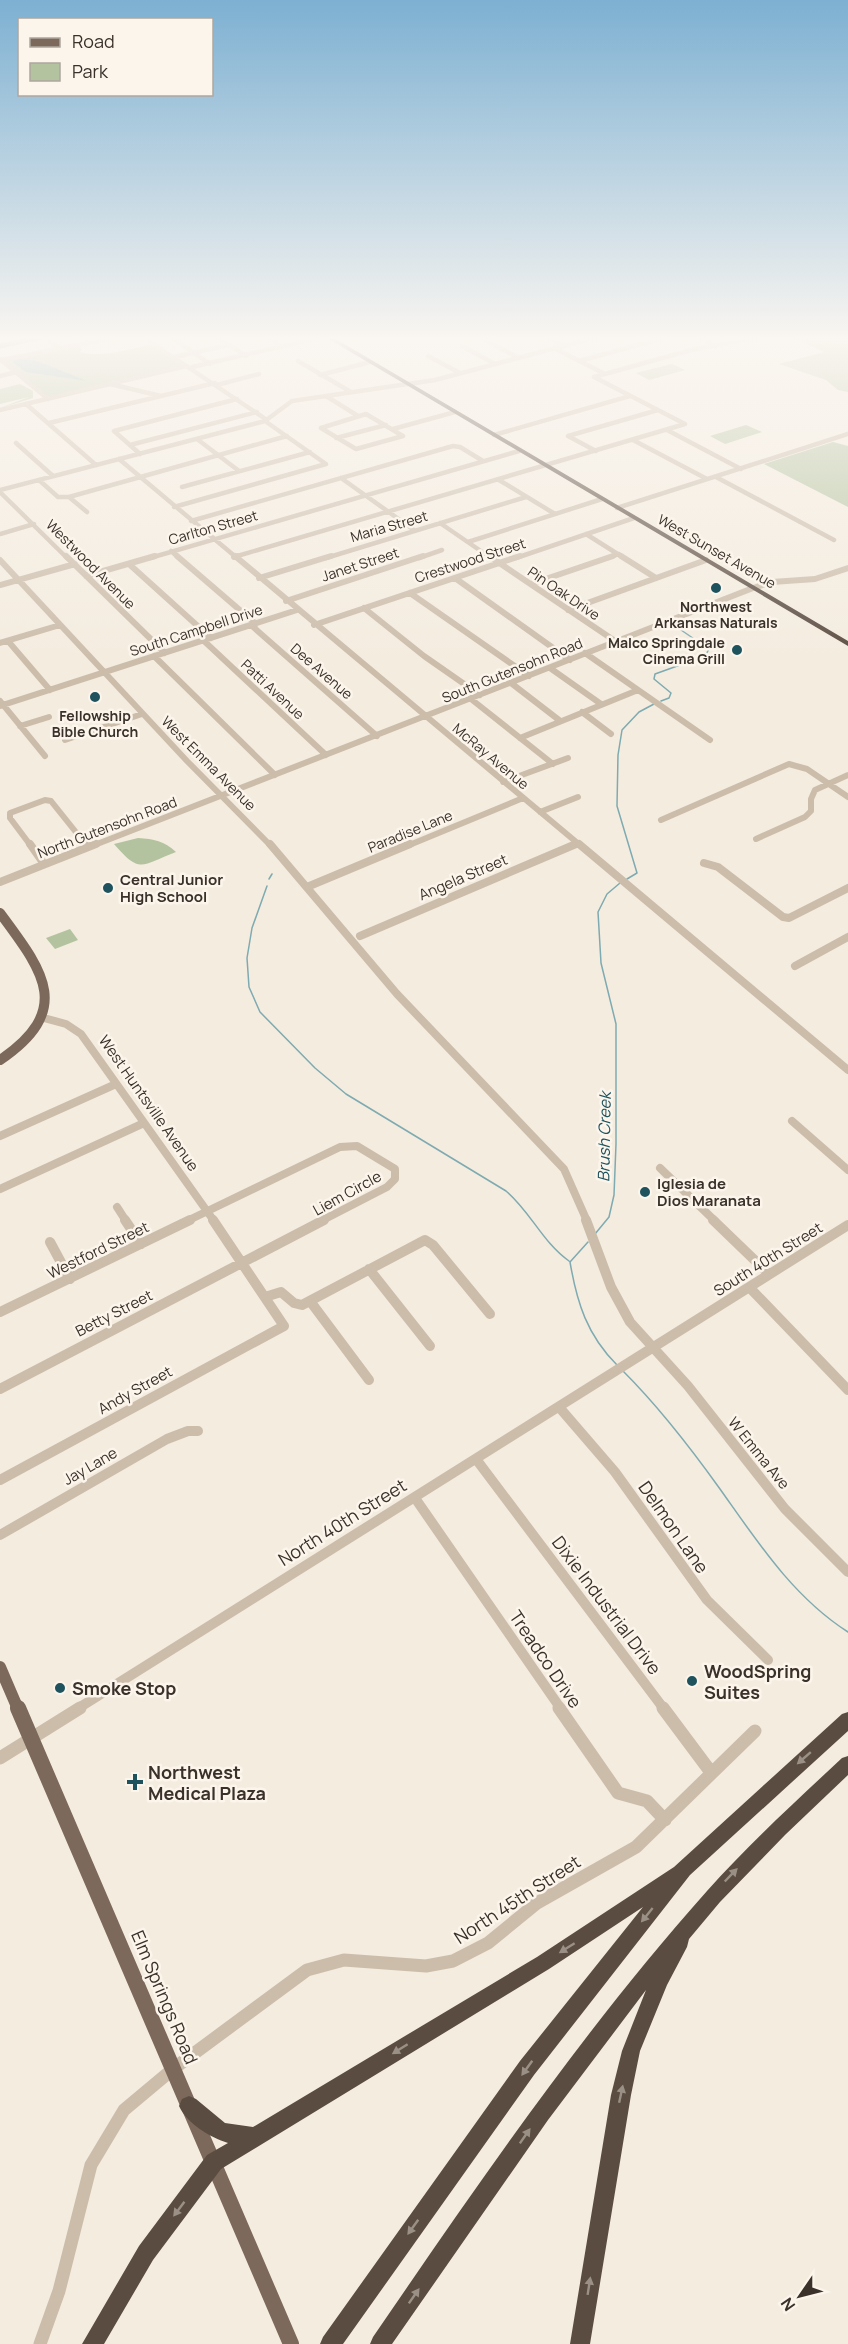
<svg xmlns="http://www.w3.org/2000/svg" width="848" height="2344" viewBox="0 0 848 2344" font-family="Manrope,sans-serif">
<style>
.green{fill:#b4c39f}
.water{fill:#7eaab1}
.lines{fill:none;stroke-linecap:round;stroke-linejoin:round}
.stream{stroke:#7eaab1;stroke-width:1.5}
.minor-far4{stroke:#ccbdab;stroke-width:4.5}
.minor-far3{stroke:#ccbdab;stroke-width:6}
.minor-far2{stroke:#ccbdab;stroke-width:8}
.minor-far1{stroke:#ccbdab;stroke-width:10}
.minor{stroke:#ccbdab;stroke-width:13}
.major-far3{stroke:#7c695b;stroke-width:5}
.major-far2{stroke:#7c695b;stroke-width:10}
.major-far1{stroke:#7c695b;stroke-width:12}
.major{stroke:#7c695b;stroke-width:16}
.highway{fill:#5b4c41;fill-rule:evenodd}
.oneway{fill:#9b9085}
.poi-dot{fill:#1e535d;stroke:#fbf5ec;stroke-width:2}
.labels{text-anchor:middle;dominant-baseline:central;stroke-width:5;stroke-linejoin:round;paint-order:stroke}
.far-street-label{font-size:14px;fill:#3a312a;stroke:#fbf5ec}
.far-poi-label{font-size:14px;font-weight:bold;fill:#3a312a;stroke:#fbf5ec}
.street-label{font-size:15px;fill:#3a312a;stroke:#fbf5ec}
.poi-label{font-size:15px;font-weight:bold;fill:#3a312a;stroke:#fbf5ec;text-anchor:start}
.water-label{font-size:16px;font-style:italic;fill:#1e535d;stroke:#fbf5ec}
.near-street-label{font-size:18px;fill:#3a312a;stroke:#fbf5ec}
.near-poi-label{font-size:18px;font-weight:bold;fill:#3a312a;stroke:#fbf5ec;text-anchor:start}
</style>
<rect width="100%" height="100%" fill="#f4ecdf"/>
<!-- green -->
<path class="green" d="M787 335H848V392L838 390 826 380 779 364 824 352Z
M152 344 186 366 48 399 2 360 79 346 82 349 80 352C103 358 130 349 152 344Z
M672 364 685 370 649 380 636 373Z
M20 384 33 391V398L0 408 29 397 0 404V389Z
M746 425 762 432 725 444 710 436Z
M833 442 848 446V507L764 464Z
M138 838C154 839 164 841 176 852 141 865 141 875 114 844Z
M70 929 78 940 55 949 46 938Z"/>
<!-- water -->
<path class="water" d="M20 359 37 361 87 381 26 372 11 361Z"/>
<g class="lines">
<!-- stream -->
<path class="stream" d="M661 701 669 698 671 693 654 679 655 674 705 656 709 649 681 630
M269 879 272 874
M627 879 637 873 617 806 618 755 622 730 639 712 654 704
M267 886 252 928 247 958 249 987 260 1012 315 1068 346 1094 506 1191C530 1211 543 1243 569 1261
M595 1234 609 1217 614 1195 616 1144V1024L601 963 598 912 607 894 620 883
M588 1242 570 1262C577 1303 587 1335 617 1365
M623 1371C659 1407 690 1447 720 1489 757 1541 793 1597 848 1632"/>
<!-- minor-far4 -->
<path class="minor-far4" d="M6 335 16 342
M140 335 267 420
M168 335 210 364
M215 335 246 356
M264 335 282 347
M491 335 481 338 519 358
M543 335 564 346
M694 335 716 346
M44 336 60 349
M559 339 572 335
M176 340 198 335
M462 346 495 364
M554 348 603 373
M428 356 460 373
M174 357 229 345
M0 359 48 399
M2 360 127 335
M298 361 351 392
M579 361 674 335
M192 367 331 335
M320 375 370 362
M0 376 16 372
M110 384 161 396
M217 385 259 374
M326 396 358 416
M26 404 96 465
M0 410 186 366
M366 414 403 436 356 449 321 428Z
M49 423 215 383
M685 424 594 377 691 350 769 335
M393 429 455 412
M667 430 741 469
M494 435 630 396
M336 438 386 425
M197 439 239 471
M633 440 707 479
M16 443 53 476
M130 445 257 412
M596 451 568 436 658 410
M140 454 114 431 237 399
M119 459 237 558
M716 477 834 540
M341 478 414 530
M39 480 58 497H69L87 512
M499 480 555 514
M182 487 310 452
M0 490 265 421 292 401 435 380 605 335
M0 492 67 558
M69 497 287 436
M174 507 326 464 265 421
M617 508 848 434
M191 521 453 446 460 447 483 461
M440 523 491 558
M0 534 34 524
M586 534 624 558
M468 542 602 499
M171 551 179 558
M234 557 685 424
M150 558 519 451
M326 558 526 497
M419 558 442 550
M516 558 634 518
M608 558 619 554"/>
<!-- minor-far3 -->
<path class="minor-far3" d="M66 556 165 653
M177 556 256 624
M235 556 581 846
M489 556 615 641
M621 556 656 578
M234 557 237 556
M0 560 187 761 271 846
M129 564 211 638
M86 576 155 556
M259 578 331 556
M455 578 570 660
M531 584 613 556
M0 585 75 564
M410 593 529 676
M286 601 423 556
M364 608 424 656 480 695
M568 610 706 560
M251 625 377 736
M314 625 520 556
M203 640 326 755
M8 641 50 690
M0 643 60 625
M585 653 710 740
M154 656 275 775
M550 668 601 704
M511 683 559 720
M471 699 553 764
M0 701 45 756
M0 706 297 610
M582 712 611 734
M20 726 49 717
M520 738 638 690
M65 740 142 714
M503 782 568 758
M540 812 578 797
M661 820 789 764 807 769 848 797
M756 839 805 817 811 811V799L815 790 848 775
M31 846 10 818V813L45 800 51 801 87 846
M92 846 753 588 772 582 815 579 848 568
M407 846 523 798
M572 846 577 844"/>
<!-- minor-far2 -->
<path class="minor-far2" d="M30 844 44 864
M86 844 88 847
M270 844 397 994 564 1169 587 1221
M579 844 848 1070
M704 863 718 867 783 917 789 918 848 888
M0 882 96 844
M307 887 410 844
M360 936 576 844
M795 966 848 937
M40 1017 66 1024 81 1034 214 1221
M792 1121 848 1170
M0 1136 116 1084
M660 1168 715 1221
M0 1189 144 1123
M117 1207 126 1221
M187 1221 340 1147 357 1146 395 1169V1179L387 1187 321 1221"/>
<!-- minor-far1 -->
<path class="minor-far1" d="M125 1220 141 1244
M586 1220 611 1287 630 1322 688 1386 785 1509 848 1572
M713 1220 769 1274
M50 1242 70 1279
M369 1269 430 1346
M749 1287 848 1390
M265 1297 281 1292 294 1303 302 1305 425 1240 433 1245 490 1314
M310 1301 369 1380
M0 1312 190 1220
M0 1389 324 1220
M559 1407 615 1472 707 1600 768 1660
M476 1459 664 1709
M0 1480 284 1326 213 1220
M415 1498 561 1709
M0 1535 167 1439 188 1431H198
M77 1709 848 1225"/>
<!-- minor -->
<path class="minor" d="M559 1708 618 1793 647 1801 665 1820
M663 1708 710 1771
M0 1758 80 1708
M40 2344 59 2291 91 2165 124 2110 173 2069 307 1970 344 1960 426 1966 453 1961 488 1943 537 1903 636 1847 755 1731"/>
<!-- major-far3 -->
<path class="major-far3" d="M0 346 51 335"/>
<!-- major-far2 -->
<path class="major-far2" d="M0 913C42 970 75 1009 0 1060"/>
<!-- major-far1 -->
<path class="major-far1" d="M0 1667 18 1709"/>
<!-- major -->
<path class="major" d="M18 1708 291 2344"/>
<!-- highway -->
<path class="highway" d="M322 335H329L848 641V646Z
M848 1712V1731L690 1875 534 2075 343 2344H320L323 2337 520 2061 643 1907 549 1969 221 2169 153 2260 104 2344H82L139 2246 207 2155 228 2143C210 2137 187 2124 179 2106L182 2099 189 2096 196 2099 225 2123 253 2127 537 1957 674 1867 842 1714Z
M848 1756V1775L785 1835 720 1902 689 1939 687 1947 667 1985 640 2051 631 2095 590 2344H570L611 2095 622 2051 646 1990 548 2120 392 2344H370L373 2337C478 2184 583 2030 707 1891 749 1844 796 1801 842 1758Z"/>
</g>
<!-- one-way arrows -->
<defs><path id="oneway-solid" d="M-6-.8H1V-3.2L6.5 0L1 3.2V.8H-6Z" transform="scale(1.5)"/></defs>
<g class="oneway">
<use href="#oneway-solid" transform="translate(804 1758) rotate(139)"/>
<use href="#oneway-solid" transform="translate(731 1875) rotate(-46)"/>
<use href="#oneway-solid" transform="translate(647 1915) rotate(129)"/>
<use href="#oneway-solid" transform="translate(567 1948) rotate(148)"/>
<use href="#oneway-solid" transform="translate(400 2049) rotate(148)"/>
<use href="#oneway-solid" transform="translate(527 2068) rotate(126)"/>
<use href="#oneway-solid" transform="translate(621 2094) rotate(-78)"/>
<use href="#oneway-solid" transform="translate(525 2136) rotate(-55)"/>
<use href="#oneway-solid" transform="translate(179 2209) rotate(127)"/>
<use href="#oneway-solid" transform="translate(413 2227) rotate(126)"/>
<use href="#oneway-solid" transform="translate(589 2286) rotate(-81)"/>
<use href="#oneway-solid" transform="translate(414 2296) rotate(-55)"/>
</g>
<!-- sky -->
<linearGradient id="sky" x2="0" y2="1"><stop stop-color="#7db0d2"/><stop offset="0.51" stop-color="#faf6f1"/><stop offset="1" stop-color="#faf6f1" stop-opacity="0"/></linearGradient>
<rect width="848" height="663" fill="url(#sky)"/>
<!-- markers -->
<g class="poi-dot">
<circle cx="716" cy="588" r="6"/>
<circle cx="737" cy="650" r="6"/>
<circle cx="95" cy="697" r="6"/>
<circle cx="108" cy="888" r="6"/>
<circle cx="645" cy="1192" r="6"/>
<circle cx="692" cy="1681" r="6"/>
<circle cx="60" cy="1688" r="6"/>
<path d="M132 1773h6v6h6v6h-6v6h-6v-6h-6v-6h6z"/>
</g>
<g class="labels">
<!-- far-street labels -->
<g class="far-street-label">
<text transform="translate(389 526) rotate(-16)">Maria Street</text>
<text transform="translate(213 527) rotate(-16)">Carlton Street</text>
<text transform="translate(717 551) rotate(30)">West Sunset Avenue</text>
<text transform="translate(470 560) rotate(-18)">Crestwood Street</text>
<text transform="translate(91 564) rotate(45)">Westwood Avenue</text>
<text transform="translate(360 564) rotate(-18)">Janet Street</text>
<text transform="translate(564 593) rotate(34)">Pin Oak Drive</text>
<text transform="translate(196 630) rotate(-18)">South Campbell Drive</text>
<text transform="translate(512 670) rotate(-22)">South Gutensohn Road</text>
<text transform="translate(322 671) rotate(41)">Dee Avenue</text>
<text transform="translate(273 689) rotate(43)">Patti Avenue</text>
<text transform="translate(491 756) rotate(40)">McRay Avenue</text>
<text transform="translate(209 763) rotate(45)">West Emma Avenue</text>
<text transform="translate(107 827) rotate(-21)">North Gutensohn Road</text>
<text transform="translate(410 831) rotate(-22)">Paradise Lane</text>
</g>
<!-- far-poi labels -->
<g class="far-poi-label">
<text x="716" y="606">Northwest<tspan x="716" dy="16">Arkansas Naturals</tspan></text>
<text x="725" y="642" text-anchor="end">Malco Springdale<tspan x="725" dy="16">Cinema Grill</tspan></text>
<text x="95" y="715">Fellowship<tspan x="95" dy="16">Bible Church</tspan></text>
</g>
<!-- street labels -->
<g class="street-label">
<text transform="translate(463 877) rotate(-23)">Angela Street</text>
<text transform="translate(149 1103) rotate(55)">West Huntsville Avenue</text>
<text transform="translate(347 1193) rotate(-29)">Liem Circle</text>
<text transform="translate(98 1250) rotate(-26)">Westford Street</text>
<text transform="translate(768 1259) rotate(-32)">South 40th Street</text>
<text transform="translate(114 1313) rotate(-27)">Betty Street</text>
<text transform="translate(135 1390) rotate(-29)">Andy Street</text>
<text transform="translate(759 1453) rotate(51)">W Emma Ave</text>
<text transform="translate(90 1466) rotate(-30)">Jay Lane</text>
</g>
<!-- poi labels -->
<g class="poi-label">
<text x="120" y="879">Central Junior<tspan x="120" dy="17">High School</tspan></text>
<text x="657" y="1183">Iglesia de<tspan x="657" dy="17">Dios Maranata</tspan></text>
</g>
<!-- water labels -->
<g class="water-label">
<text transform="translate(604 1137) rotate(-89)">Brush Creek</text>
</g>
<!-- near-street labels -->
<g class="near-street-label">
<text transform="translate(342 1522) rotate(-32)">North 40th Street</text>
<text transform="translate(674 1527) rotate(55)">Delmon Lane</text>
<text transform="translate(607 1605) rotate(53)">Dixie Industrial Drive</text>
<text transform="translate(546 1659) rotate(56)">Treadco Drive</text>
<text transform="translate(517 1899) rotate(-33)">North 45th Street</text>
<text transform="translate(165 1997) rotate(67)">Elm Springs Road</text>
</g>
<!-- near-poi labels -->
<g class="near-poi-label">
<text x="704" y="1671">WoodSpring<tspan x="704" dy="21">Suites</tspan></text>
<text x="72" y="1688">Smoke Stop</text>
<text x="148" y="1772">Northwest<tspan x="148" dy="21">Medical Plaza</tspan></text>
</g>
</g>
<!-- legend -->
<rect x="18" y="18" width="195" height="78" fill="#fbf5ec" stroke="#aea79e" stroke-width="1.5"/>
<rect x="30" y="38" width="30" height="9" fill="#7c695b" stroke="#aea79e" stroke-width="1.5"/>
<text x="72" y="48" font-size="18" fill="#3a312a">Road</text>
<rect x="30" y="63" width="30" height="18" fill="#b4c39f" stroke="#aea79e" stroke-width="1.5"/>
<text x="72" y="78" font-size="18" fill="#3a312a">Park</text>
<!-- north arrow -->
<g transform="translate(800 2296) rotate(235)" stroke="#fbf5ec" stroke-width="4.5" paint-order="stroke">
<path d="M0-4.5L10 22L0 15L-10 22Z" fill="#3a312a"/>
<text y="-9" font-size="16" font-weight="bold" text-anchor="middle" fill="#3a312a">N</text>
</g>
</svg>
